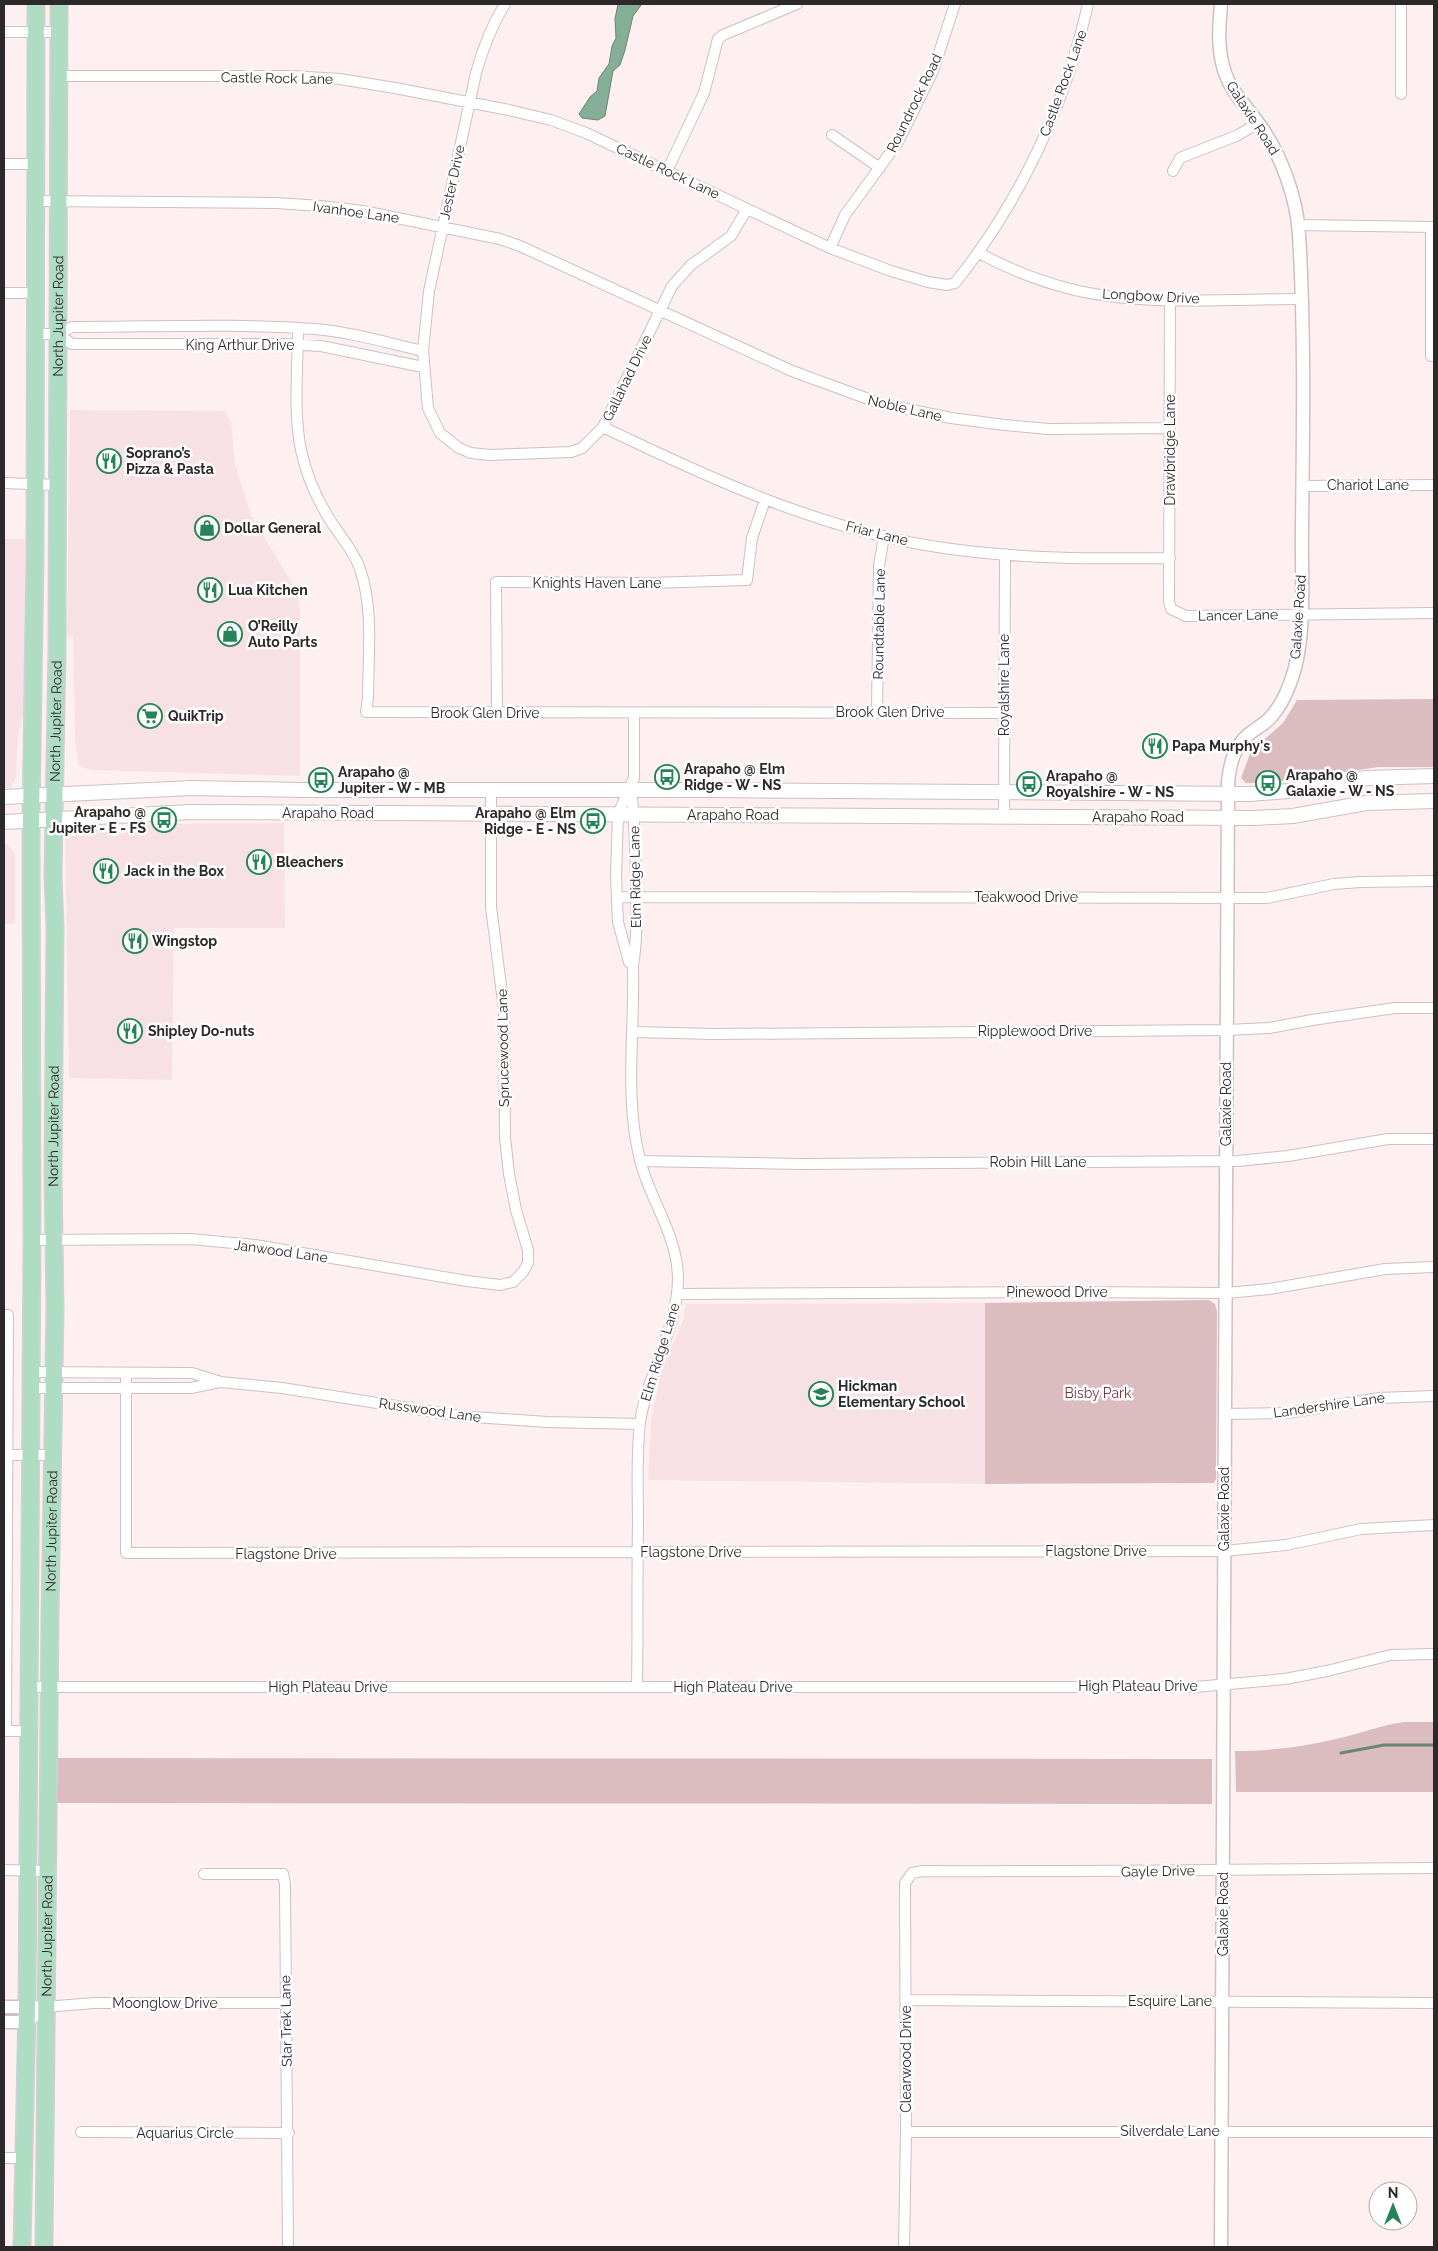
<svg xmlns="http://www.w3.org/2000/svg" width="1438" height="2251" viewBox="0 0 1438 2251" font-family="Raleway,sans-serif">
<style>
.built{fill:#f8e1e4}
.green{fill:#dbbcbf}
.water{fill:#84ae96;stroke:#6a8675}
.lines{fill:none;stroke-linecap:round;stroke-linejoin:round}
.stream{stroke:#6a8675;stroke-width:3}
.minor-casing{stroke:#cdc0c1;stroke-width:12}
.tertiary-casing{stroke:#cdc0c1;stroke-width:15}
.secondary-casing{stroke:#cdc0c1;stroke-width:16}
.primary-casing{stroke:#d1d0d0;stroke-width:19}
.minor{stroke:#fff;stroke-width:10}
.tertiary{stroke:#fff;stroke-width:12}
.secondary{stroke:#fff;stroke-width:14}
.primary{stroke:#afddc4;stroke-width:16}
.labels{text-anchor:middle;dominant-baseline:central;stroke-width:5;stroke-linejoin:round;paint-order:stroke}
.street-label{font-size:14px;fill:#2d2829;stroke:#fff}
.poi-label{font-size:14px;font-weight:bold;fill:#2d2829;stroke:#fff;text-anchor:start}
.park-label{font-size:14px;fill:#733641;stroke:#fff}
</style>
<rect width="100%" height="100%" fill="#fef0f1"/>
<!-- built -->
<path class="built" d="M70 410 225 411 231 422 235 464 252 517 297 591 300 609V776L92 770 79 766 75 740 73 637 67 636Z
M4 539H25L24 712 18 735 16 777 11 788H4Z
M284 823 285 928H174L172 1080 69 1078 65 838 68 832 78 829 158 824Z
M4 844H7L15 853V924H4Z
M985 1303V1484L648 1480 651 1420 662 1369 683 1321 686 1304Z"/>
<!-- green -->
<path class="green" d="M1434 699V767H1379L1274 782 1246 783 1241 778 1250 754 1259 744 1283 723 1297 700Z
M1209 1300 1215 1304 1217 1311 1216 1479 1214 1483 985 1484V1303Z
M1404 1722H1434V1792H1236L1235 1751C1268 1751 1304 1747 1336 1739 1359 1734 1381 1725 1404 1722Z
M57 1758 1212 1759V1804L57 1803Z"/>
<!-- water -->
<path class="water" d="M618 4H642L633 16 625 50 620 65 613 71 605 116 598 120 582 118 579 114 590 97 597 91 599 78 609 64 612 46 616 38 615 19Z"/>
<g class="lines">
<!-- stream -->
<path class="stream" d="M1341 1753 1384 1745H1434"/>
<defs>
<path id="minor" d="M505 4C492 25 483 48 476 73L429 291 423 351 428 408 440 433 459 448 471 453 490 455 571 452 582 448 603 427 672 286 691 265 731 236 747 209
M4 32H59
M59 76H291L340 79 395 88 509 110 551 120 586 133 830 248 891 271 928 282 947 285 955 283C1020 202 1065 106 1088 4
M1401 94V4
M832 135 880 168
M4 164H36
M667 171 704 93 718 39 723 35 797 4
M1173 171 1180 158 1236 136 1259 123
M36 201 276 203 321 206 363 211 500 239 520 246 792 371 882 404 951 418 1005 425 1048 429 1169 428
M1298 225 1434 227
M1431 227V356H1434
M830 248 845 215 898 142 933 71 955 4
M979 253C1007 268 1036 280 1067 288 1136 307 1229 299 1301 299
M4 293H36
M1170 299 1169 601 1171 609 1186 616 1434 613
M298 328C298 368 293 411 301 450 306 474 317 499 330 520 340 536 354 551 360 569 374 609 368 657 368 698L366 712 1004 713
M35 334H58L72 327C152 327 236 323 315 329 351 332 388 343 423 351
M58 334 72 344H285L321 346 423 367
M603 427C711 479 824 531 944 548 1019 559 1095 559 1170 558
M4 483 57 485
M1302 486 1434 485
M877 712 879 566 884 536
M497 713 496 582 650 583 747 580 752 538 765 500
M631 789C635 819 635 849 636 879 636 907 638 937 633 965 635 1029 624 1097 640 1160 650 1201 677 1233 678 1278 678 1329 647 1373 640 1423 636 1457 638 1491 638 1525 637 1579 638 1633 637 1687
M1004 817 1005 554
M617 897 1267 898 1334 884 1360 882 1434 881
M633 965 629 962 618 922 616 877 618 814 634 778V713
M634 1032 714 1034 1227 1030 1269 1028 1312 1020 1395 1008H1434
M640 1161 802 1164 1238 1161 1288 1156 1388 1139H1434
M32 1240 190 1239 255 1245 467 1281 500 1285 513 1282 523 1272 528 1263V1250L516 1210 509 1174 505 1137 504 1010 491 907V790
M677 1294 1071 1292 1227 1293 1269 1289 1385 1269 1434 1267
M4 1315H8L6 1731
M30 1372 192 1373 221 1382 282 1388 460 1416 547 1422 640 1424
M126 1373V1553L1224 1551 1286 1545 1361 1529 1434 1525
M30 1388H191L220 1382
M1225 1414 1287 1413 1379 1398 1434 1396
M4 1455H53
M29 1687H1195L1285 1679 1327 1671 1391 1655 1434 1654
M4 1731H28
M4 1870 47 1871
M204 1874H283L285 1884 288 2247
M905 2000 1434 2003
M45 2007 94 2003H286
M81 2132 289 2133
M906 2132H1434
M4 2158H23
M904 2247 906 2132 905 1883 912 1873 923 1871C1093 1872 1264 1869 1434 1868"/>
<path id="tertiary" d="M4 2007H35
M4 2022H27L45 2007
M1221 2247 1228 782C1230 763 1234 747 1249 734 1255 729 1263 725 1269 719 1282 706 1290 686 1295 668 1306 625 1301 573 1302 528 1303 431 1305 333 1299 235 1297 198 1281 154 1259 124 1247 107 1232 93 1225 73 1217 49 1219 28 1221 4"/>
<path id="secondary" d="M4 797 192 788 303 790H709L1249 794 1289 791 1366 778 1434 776
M4 822 191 812 1254 818 1293 816 1366 803 1434 801"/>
<g id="primary">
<path d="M22 2247 27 2007 32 1240 31 821 35 553 36 4"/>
<path id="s1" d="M44 2247 50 1617 55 1309 53 1174 55 927 53 876 57 648 59 4"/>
</g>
</defs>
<!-- minor casing -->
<use href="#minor" class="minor-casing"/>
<!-- tertiary casing -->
<use href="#tertiary" class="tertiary-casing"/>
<!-- secondary casing -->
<use href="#secondary" class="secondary-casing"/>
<!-- primary casing -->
<use href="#primary" class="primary-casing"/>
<!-- minor -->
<use href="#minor" class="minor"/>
<!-- tertiary -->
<use href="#tertiary" class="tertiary"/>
<!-- secondary -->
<use href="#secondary" class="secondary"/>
<!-- primary -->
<use href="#primary" class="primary"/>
</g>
<!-- icons -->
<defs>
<symbol id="restaurant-ring" viewBox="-11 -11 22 22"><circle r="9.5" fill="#fff" stroke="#268259" stroke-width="1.5"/><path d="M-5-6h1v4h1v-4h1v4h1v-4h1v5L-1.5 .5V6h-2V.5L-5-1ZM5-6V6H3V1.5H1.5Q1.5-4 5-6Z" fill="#268259"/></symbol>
<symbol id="shop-ring" viewBox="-11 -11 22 22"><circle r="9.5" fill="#fff" stroke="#268259" stroke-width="1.5"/><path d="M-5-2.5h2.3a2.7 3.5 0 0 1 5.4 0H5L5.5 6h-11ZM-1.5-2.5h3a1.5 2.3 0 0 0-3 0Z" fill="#268259"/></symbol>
<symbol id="supermarket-ring" viewBox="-11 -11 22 22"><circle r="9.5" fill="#fff" stroke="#268259" stroke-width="1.5"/><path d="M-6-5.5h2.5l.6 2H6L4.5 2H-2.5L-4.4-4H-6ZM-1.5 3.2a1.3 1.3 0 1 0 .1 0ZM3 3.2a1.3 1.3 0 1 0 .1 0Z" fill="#268259"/></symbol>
<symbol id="bus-ring" viewBox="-11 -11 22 22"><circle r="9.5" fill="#fff" stroke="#268259" stroke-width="1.5"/><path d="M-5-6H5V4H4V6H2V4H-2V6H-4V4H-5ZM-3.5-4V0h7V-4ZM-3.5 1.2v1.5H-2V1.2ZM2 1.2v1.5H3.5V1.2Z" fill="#268259"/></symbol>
<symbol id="school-ring" viewBox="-11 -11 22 22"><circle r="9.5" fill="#fff" stroke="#268259" stroke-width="1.5"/><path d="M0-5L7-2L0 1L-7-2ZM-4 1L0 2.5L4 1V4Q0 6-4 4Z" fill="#268259"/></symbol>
</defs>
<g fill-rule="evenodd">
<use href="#restaurant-ring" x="95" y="447" width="28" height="28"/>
<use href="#shop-ring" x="193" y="514" width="28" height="28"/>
<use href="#restaurant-ring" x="196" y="576" width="28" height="28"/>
<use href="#shop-ring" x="216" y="620" width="28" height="28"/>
<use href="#supermarket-ring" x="136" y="702" width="28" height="28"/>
<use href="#restaurant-ring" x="1141" y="732" width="28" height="28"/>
<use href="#bus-ring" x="653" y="763" width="28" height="28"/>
<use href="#bus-ring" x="307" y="766" width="28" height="28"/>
<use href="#bus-ring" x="1254" y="769" width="28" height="28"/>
<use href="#bus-ring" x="1015" y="770" width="28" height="28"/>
<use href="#bus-ring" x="150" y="806" width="28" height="28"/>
<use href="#bus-ring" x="579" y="807" width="28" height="28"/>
<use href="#restaurant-ring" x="245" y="848" width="28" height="28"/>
<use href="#restaurant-ring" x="92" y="857" width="28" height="28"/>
<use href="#restaurant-ring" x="121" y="927" width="28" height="28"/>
<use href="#restaurant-ring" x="116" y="1017" width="28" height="28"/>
<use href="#school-ring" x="807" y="1380" width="28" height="28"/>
</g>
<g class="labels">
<!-- street labels -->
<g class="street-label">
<text transform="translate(277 78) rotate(1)">Castle Rock Lane</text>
<text transform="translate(1063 83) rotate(-70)">Castle Rock Lane</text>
<text transform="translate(914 103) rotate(-64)">Roundrock Road</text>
<text transform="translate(1253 118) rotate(57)">Galaxie Road</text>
<text transform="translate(668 171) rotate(25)">Castle Rock Lane</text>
<text transform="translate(452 182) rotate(-78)">Jester Drive</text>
<text transform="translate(356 212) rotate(8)">Ivanhoe Lane</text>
<text transform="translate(1151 296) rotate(3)">Longbow Drive</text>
<text stroke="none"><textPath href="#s1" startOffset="1931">North Jupiter Road</textPath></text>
<text x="240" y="345">King Arthur Drive</text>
<text transform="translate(627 378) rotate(-64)">Gallahad Drive</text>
<text transform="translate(905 408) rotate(13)">Noble Lane</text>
<text transform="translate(1170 450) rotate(-90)">Drawbridge Lane</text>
<text x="1368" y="485">Chariot Lane</text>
<text transform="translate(877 533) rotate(14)">Friar Lane</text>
<text x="597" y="583">Knights Haven Lane</text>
<text transform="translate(1238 615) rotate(-1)">Lancer Lane</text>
<text transform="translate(1298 617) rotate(-86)">Galaxie Road</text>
<text transform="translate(879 624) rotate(-89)">Roundtable Lane</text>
<text transform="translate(1004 685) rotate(-90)">Royalshire Lane</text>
<text x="890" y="712">Brook Glen Drive</text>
<text x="485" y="713">Brook Glen Drive</text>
<text stroke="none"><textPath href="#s1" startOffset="1526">North Jupiter Road</textPath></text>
<text x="328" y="813">Arapaho Road</text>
<text x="733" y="815">Arapaho Road</text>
<text x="1138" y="817">Arapaho Road</text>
<text transform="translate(635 877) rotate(-91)">Elm Ridge Lane</text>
<text x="1026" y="897">Teakwood Drive</text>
<text x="1035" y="1031">Ripplewood Drive</text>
<text transform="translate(503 1048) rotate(-91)">Sprucewood Lane</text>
<text transform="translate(1226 1104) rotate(-90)">Galaxie Road</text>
<text stroke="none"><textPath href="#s1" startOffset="1121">North Jupiter Road</textPath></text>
<text x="1038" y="1162">Robin Hill Lane</text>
<text transform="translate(281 1251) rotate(8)">Janwood Lane</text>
<text x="1057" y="1292">Pinewood Drive</text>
<text transform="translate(660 1352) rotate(-73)">Elm Ridge Lane</text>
<text transform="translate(1329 1405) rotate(-8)">Landershire Lane</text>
<text transform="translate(430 1410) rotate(8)">Russwood Lane</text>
<text transform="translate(1224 1509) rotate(-90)">Galaxie Road</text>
<text stroke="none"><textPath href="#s1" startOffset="716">North Jupiter Road</textPath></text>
<text x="1096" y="1551">Flagstone Drive</text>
<text x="691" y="1552">Flagstone Drive</text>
<text x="286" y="1554">Flagstone Drive</text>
<text x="1138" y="1686">High Plateau Drive</text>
<text x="328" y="1687">High Plateau Drive</text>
<text x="733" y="1687">High Plateau Drive</text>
<text transform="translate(1158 1871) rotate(-1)">Gayle Drive</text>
<text transform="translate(1223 1914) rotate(-90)">Galaxie Road</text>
<text stroke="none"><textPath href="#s1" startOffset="311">North Jupiter Road</textPath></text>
<text x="1170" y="2001">Esquire Lane</text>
<text x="165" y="2003">Moonglow Drive</text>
<text transform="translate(286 2021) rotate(-91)">Star Trek Lane</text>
<text transform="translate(906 2059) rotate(-90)">Clearwood Drive</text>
<text x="1170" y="2131">Silverdale Lane</text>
<text x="185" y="2133">Aquarius Circle</text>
</g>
<!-- poi labels -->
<g class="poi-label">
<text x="126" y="453">Soprano’s<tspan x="126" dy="16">Pizza &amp; Pasta</tspan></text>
<text x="224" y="528">Dollar General</text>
<text x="228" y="590">Lua Kitchen</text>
<text x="248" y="626">O’Reilly<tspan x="248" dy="16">Auto Parts</tspan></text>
<text x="168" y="716">QuikTrip</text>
<text x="1172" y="746">Papa Murphy's</text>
<text x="684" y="769">Arapaho @ Elm<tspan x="684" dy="16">Ridge - W - NS</tspan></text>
<text x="338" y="772">Arapaho @<tspan x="338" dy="16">Jupiter - W - MB</tspan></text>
<text x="1286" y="775">Arapaho @<tspan x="1286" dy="16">Galaxie - W - NS</tspan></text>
<text x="1046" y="776">Arapaho @<tspan x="1046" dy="16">Royalshire - W - NS</tspan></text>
<text x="146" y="812" text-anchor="end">Arapaho @<tspan x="146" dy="16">Jupiter - E - FS</tspan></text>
<text x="576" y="813" text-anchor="end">Arapaho @ Elm<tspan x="576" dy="16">Ridge - E - NS</tspan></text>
<text x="276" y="862">Bleachers</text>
<text x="124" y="871">Jack in the Box</text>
<text x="152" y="941">Wingstop</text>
<text x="148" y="1031">Shipley Do-nuts</text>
<text x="838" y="1386">Hickman<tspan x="838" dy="16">Elementary School</tspan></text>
</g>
<!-- park labels -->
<g class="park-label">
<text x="1098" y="1393">Bisby Park</text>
</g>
</g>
<!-- border -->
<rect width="1438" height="2251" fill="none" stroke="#2d2829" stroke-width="10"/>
<!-- north arrow -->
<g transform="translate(1393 2206)"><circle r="24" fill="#ffffff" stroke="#aba9a9"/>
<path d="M0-4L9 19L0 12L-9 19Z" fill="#268259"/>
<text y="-8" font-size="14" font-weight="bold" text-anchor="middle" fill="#2d2829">N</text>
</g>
</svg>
